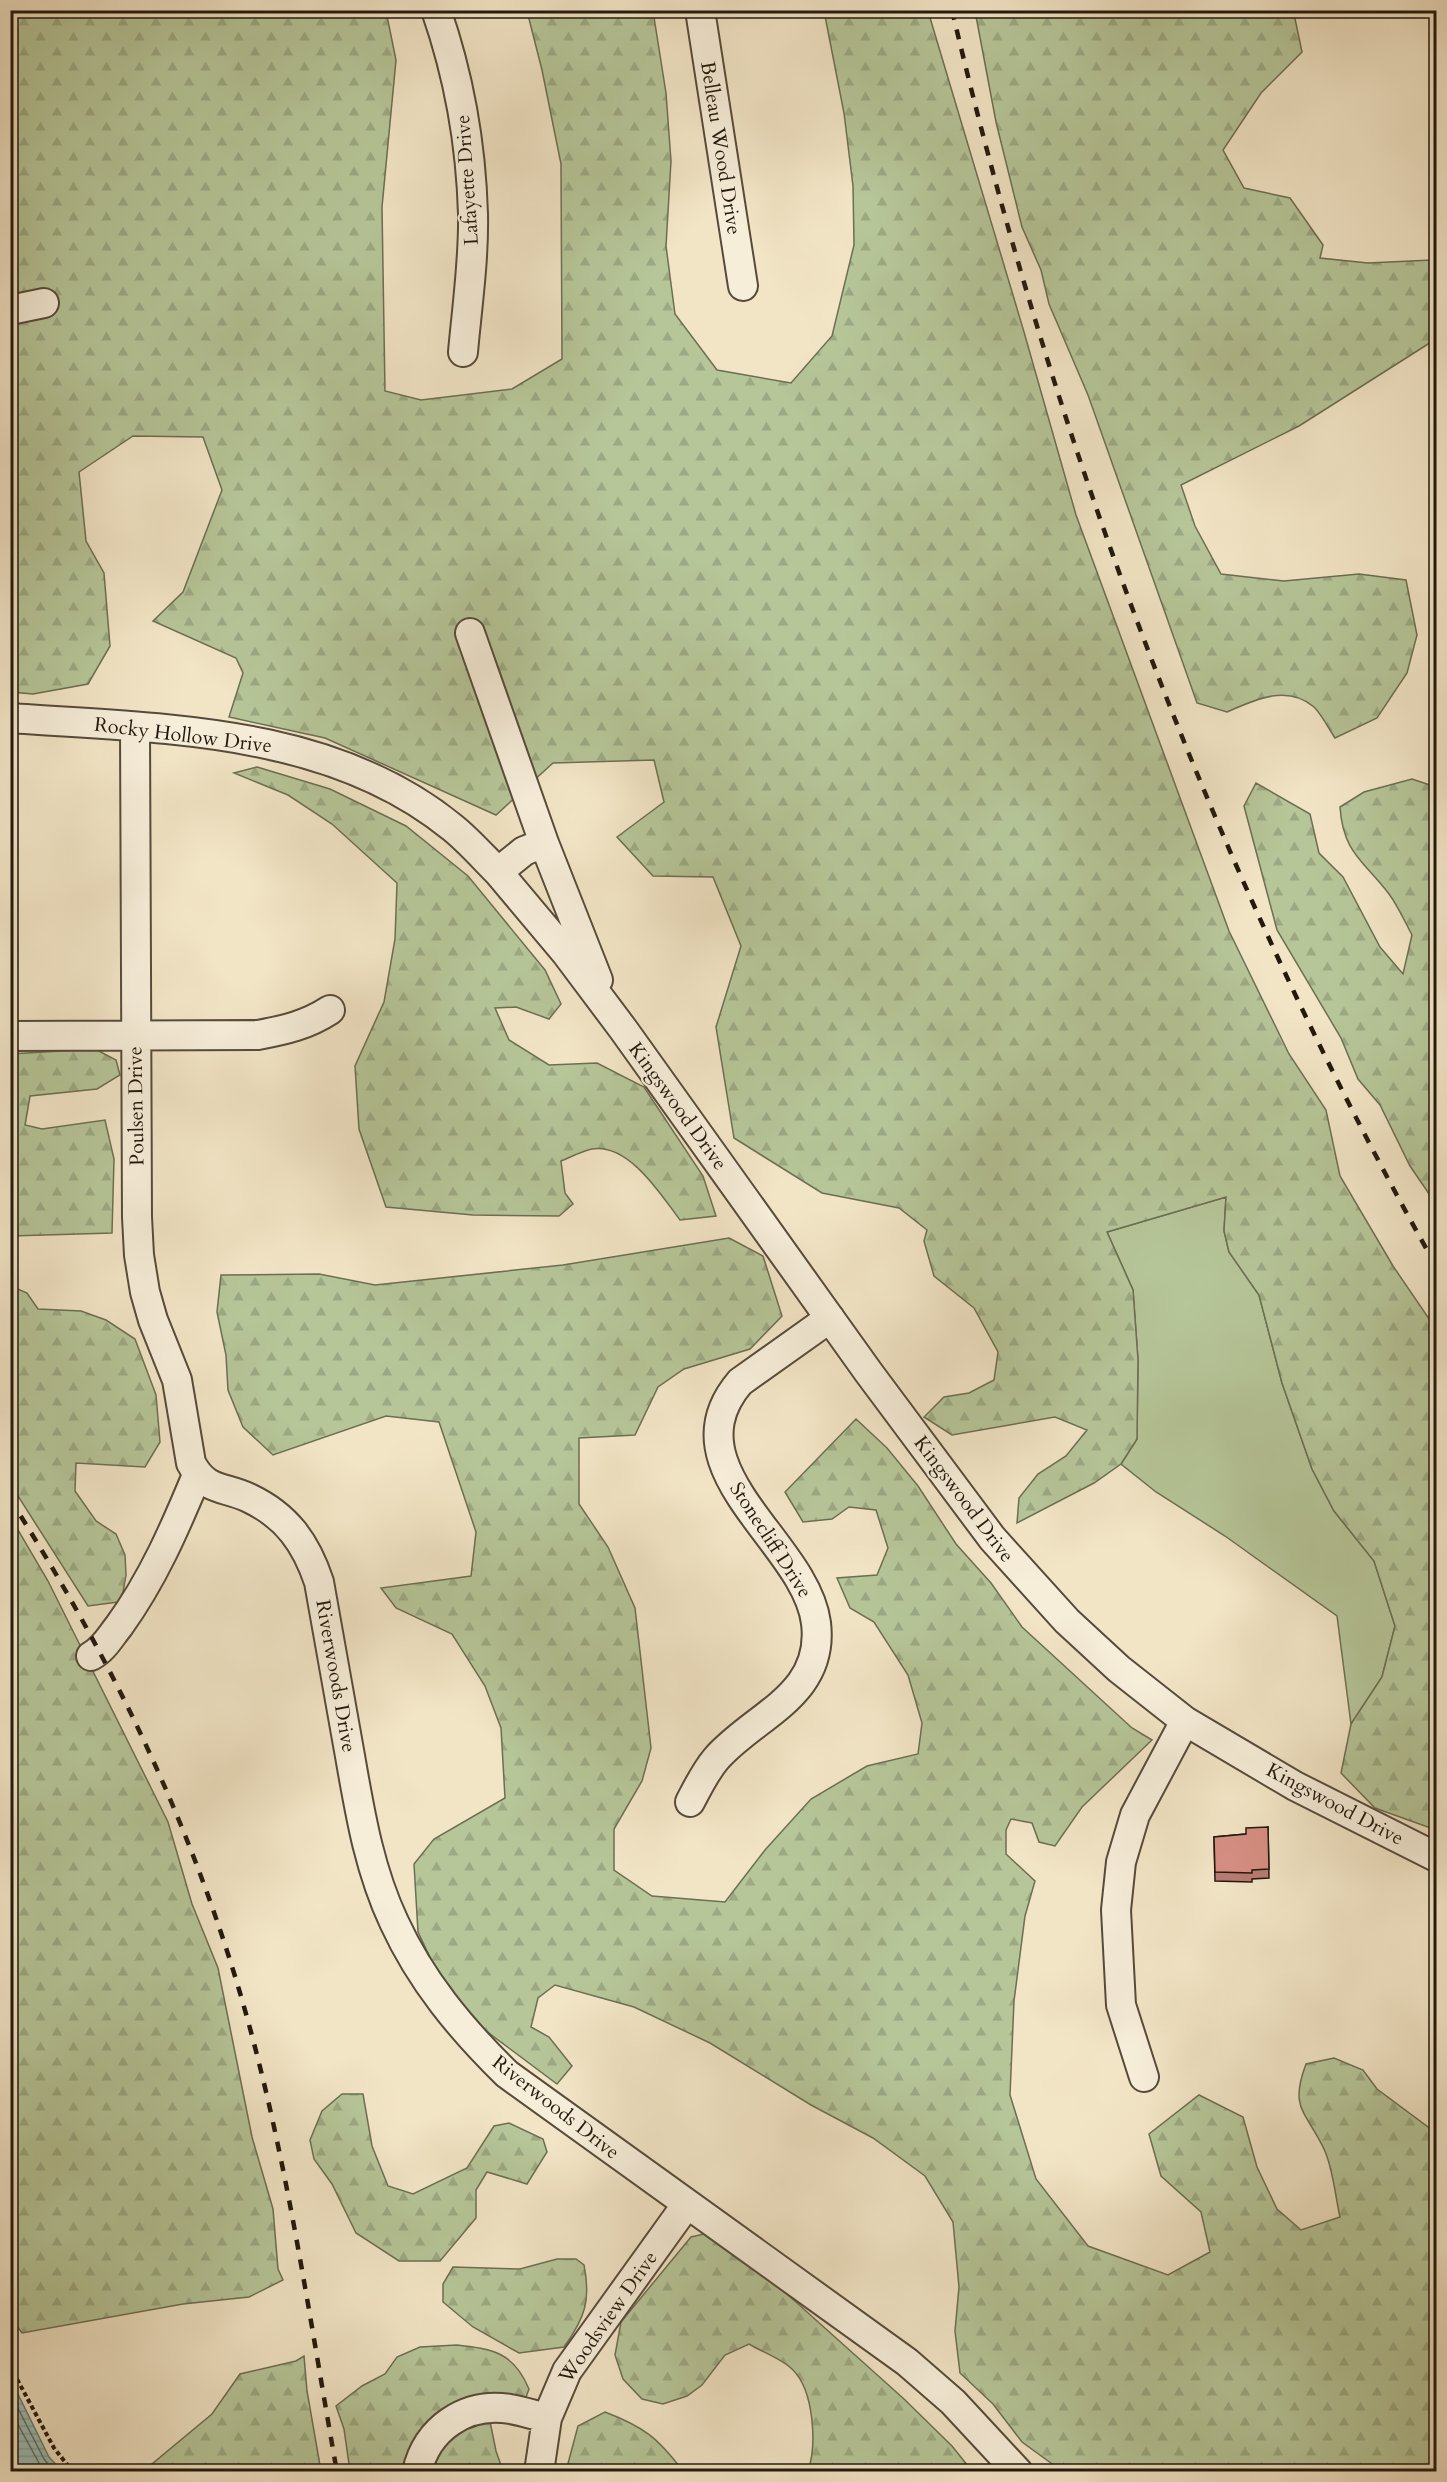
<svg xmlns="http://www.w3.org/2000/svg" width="1447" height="2482" viewBox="0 0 1447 2482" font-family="Cardo,serif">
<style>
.green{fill:#b6c699;stroke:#6c6f52;stroke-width:1.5}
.forest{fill:url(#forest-firs);stroke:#6c6f52;stroke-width:1.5}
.water{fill:url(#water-rules);stroke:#6b7c73;stroke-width:1.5}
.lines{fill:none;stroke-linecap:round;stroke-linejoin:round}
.shore{stroke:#5e6c62;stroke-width:1.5}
.minor-casing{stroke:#564b3a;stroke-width:32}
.path{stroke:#22180c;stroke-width:4;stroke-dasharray:4.5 3;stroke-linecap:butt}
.minor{stroke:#f7eeda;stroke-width:28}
.rail{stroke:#22180c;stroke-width:4.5;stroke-dasharray:10 10;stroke-linecap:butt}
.wall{fill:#b97b72;stroke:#22180c;stroke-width:1.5}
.building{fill:#d78f84;stroke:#22180c;stroke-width:1.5}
.labels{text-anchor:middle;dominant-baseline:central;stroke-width:4.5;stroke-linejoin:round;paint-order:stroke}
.street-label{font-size:20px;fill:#22180c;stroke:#f7eeda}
</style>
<defs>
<pattern id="forest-firs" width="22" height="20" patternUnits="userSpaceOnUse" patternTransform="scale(1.5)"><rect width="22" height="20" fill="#b6c699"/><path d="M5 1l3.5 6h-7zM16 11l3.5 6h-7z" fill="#9ca983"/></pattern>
<pattern id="water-rules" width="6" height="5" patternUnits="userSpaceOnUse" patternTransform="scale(1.5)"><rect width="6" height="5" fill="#9bbfb8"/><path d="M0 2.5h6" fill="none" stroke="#85a39d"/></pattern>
</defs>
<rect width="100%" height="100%" fill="#f2e5c6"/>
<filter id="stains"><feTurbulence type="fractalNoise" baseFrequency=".00333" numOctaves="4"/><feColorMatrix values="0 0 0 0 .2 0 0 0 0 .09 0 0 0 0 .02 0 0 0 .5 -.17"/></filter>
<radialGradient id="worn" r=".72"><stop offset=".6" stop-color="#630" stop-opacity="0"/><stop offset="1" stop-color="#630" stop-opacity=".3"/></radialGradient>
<!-- green -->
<path class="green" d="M1226 1197 1224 1231 1229 1252 1259 1295 1282 1383 1312 1469 1334 1511 1374 1561 1395 1626 1382 1677 1351 1724 1337 1616 1225 1536 1156 1492 1121 1464 1137 1439 1138 1360 1133 1290 1107 1232Z"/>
<!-- forest -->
<path class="forest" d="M1286 10 1294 14 1302 52 1261 93 1223 150 1244 188 1290 198 1323 245 1320 258 1368 263 1432 260 1436 266V339L1299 426 1181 485 1195 526 1221 574 1284 581 1359 574 1406 580 1417 635 1407 673 1377 718 1335 738C1329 729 1322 715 1314 707 1287 684 1254 700 1227 712L1197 703 1088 395 1049 304 1041 270 1022 227 996 122 975 11Z
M10 11H386L396 60 382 207 385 391 421 400 512 389 562 359 561 164 542 70 527 11H653L666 93 671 161 666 246 675 314 717 370 791 383 832 336 854 245 853 186 844 113 824 11H928L1024 332 1076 515 1229 931 1289 1054 1326 1110 1340 1176 1393 1266 1436 1329V1830L1375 1808 1341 1773 1351 1724 1382 1677 1395 1626 1374 1561 1334 1511 1312 1469 1282 1383 1259 1295 1229 1252 1224 1231 1226 1197 1107 1232 1133 1290 1138 1360 1137 1439 1121 1464 1094 1483 1017 1523 1019 1498 1038 1474 1066 1456 1087 1430 1055 1417 952 1435 924 1417 944 1397 969 1393 994 1380 998 1352 974 1308 934 1276 924 1241 927 1230 899 1208 822 1193 734 1138 716 1027 741 946 713 877 653 876 617 837 664 802 654 760 553 763 496 815 325 738 229 717 243 673 236 658 153 621 183 592 222 490 203 437 133 436 79 472 86 541 104 573 110 646 88 684 33 694 11 692Z
M257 767 330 789 406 826 468 876 545 970 561 1004 549 1019 516 1007 495 1008 509 1040 549 1065 597 1063 644 1087 703 1176 716 1216 680 1220C661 1195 629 1143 592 1149 582 1151 571 1157 561 1161L565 1193 573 1204 559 1216 473 1215 386 1207 359 1129 355 1066 384 1002 395 939 397 883 332 824 288 795 234 773Z
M1412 779 1436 787V1204L1410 1166 1380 1105 1358 1079 1341 1038 1277 930 1244 806 1256 783 1310 814 1319 853 1343 877 1380 947 1403 974 1412 935C1405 922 1398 906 1389 894 1364 861 1343 853 1340 807L1364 792Z
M95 1049 116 1060 120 1075 97 1089 30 1096 25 1125 42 1129 105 1120 114 1159 112 1233 11 1236 10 1054Z
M729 1238 763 1256 782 1316 750 1349 684 1369 658 1387 635 1435 579 1438V1504L608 1547 635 1608 651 1748 642 1781 614 1829V1870L652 1896 725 1902 765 1850 811 1799 867 1766 918 1754 922 1723 908 1675 874 1622 850 1608 837 1578 877 1575 888 1548 876 1510 849 1507 832 1519 803 1522 785 1492 856 1419 887 1448 918 1486 956 1544 991 1583 1022 1627 1132 1728 1152 1740 1082 1807 1055 1846 1039 1842 1032 1823 1011 1819 1006 1830V1854L1035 1881 1025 1916 1014 2001 1010 2095 1036 2179 1088 2246 1168 2275 1210 2252 1201 2212 1161 2176 1149 2134 1199 2095 1243 2117 1257 2167 1277 2209 1301 2230 1340 2217C1335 2195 1333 2168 1324 2149 1306 2111 1289 2109 1306 2064L1334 2058 1363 2070 1377 2089 1436 2133V2471H1062L1022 2442 993 2404 960 2373 955 2331 959 2287 953 2222 925 2176 873 2138 811 2105 710 2043 634 2007 555 1985 538 1998 531 2027 549 2037 572 2066 557 2084 474 2022 436 1970 418 1932 414 1864 434 1839 505 1798 501 1728 485 1686 452 1634 396 1608 381 1588 471 1576 476 1532 439 1422 386 1416 273 1455 243 1427 228 1390 226 1355 217 1312 221 1275 319 1274 375 1285 563 1265Z
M11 1286 27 1293 38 1309 81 1311 106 1320 135 1339 156 1395 160 1442 145 1467 76 1463 75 1491 96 1521 116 1534 125 1555 126 1575 123 1592 118 1602 88 1606 11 1485Z
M11 1518 48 1581 168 1822 192 1904 218 1968 252 2137 273 2209 278 2269 283 2280 249 2297 183 2304 22 2333 11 2318Z
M342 2094H363L372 2146 388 2186 413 2194 467 2168 494 2126 509 2123 543 2139 547 2152 527 2184 487 2172 476 2190V2218L440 2261H399L356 2233 332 2184 314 2159 310 2140 322 2111Z
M708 2233 787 2294 904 2399 952 2446 972 2471H808C817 2445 814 2391 793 2370 783 2359 762 2352 749 2344L725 2355 702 2385 687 2396 663 2404 642 2399 623 2379 615 2355 621 2322 691 2237Z
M557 2259H576L584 2265C591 2300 585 2318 564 2347L519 2353 473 2327 443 2302V2284L453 2267 520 2269Z
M457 2345C494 2349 514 2353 529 2389L526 2397 503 2403 485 2397 496 2451 503 2471H350L344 2429 336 2406 362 2386 385 2374 397 2357 420 2347Z
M304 2356 307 2391 321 2471H139L147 2468 212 2414 240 2374 296 2361Z
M605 2412C644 2427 657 2437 683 2471H566L578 2426Z"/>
<!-- water -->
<path class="water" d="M11 2380 49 2457 62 2471H15L11 2461Z"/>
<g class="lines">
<!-- shore -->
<path class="shore" d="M10 2393 44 2459 54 2472
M10 2410 44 2472"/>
<defs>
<path id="minor" d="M436 10C459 76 471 144 473 214 474 260 467 307 463 352
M700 10 743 286
M10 310 44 303
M470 633 544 843 524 851 498 872 566 953 623 1029 869 1373 992 1538 1067 1621 1119 1669 1185 1721 1295 1786 1436 1857
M10 718C161 729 330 727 453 828 469 841 483 857 498 872
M135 727 137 1217 139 1255 145 1292 153 1320 177 1380 191 1463C206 1492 224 1486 249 1498 287 1516 306 1543 319 1582 329 1640 340 1698 350 1756 360 1813 369 1869 394 1922 421 1981 461 2029 507 2074L907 2362 953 2402 1018 2472
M544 843 598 980
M10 1036 258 1035C285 1030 307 1025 330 1010
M91 1656C104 1649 110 1637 119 1626 153 1579 175 1528 197 1475
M690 1802C698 1787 705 1772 716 1759 754 1715 825 1696 816 1623 806 1542 666 1469 740 1382L830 1318
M1144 2077 1121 2005 1116 1910 1121 1862 1135 1815 1185 1721
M417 2472C427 2428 466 2402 510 2409 522 2411 534 2415 547 2418
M539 2472 547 2418 567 2371 687 2204"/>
</defs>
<!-- minor casing -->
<use href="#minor" class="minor-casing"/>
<!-- path -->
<path class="path" d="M10 2366 54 2448 73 2472"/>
<!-- minor -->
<use href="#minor" class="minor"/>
<!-- rail -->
<path class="rail" d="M952 10C1054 445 1217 878 1436 1266
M10 1499C106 1650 181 1802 234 1973 284 2135 307 2305 337 2472"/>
</g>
<!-- wall -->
<path class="wall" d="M1268 1827 1269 1878 1252 1879V1882L1215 1881 1214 1837 1246 1834Z"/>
<!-- building -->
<path class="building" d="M1268 1827 1269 1869 1252 1870V1873L1215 1872 1214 1837 1246 1834V1828Z"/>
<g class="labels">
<!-- street labels -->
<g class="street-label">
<text transform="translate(721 148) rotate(81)">Belleau Wood Drive</text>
<text transform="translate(467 180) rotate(-94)">Lafayette Drive</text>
<text transform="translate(183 735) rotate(7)">Rocky Hollow Drive</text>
<text transform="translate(136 1106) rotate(-91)">Poulsen Drive</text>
<text transform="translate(678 1106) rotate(54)">Kingswood Drive</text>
<text transform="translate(964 1499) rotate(53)">Kingswood Drive</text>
<text transform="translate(771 1540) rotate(57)">Stonecliff Drive</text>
<text transform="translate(336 1676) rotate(80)">Riverwoods Drive</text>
<text transform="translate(1335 1804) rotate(28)">Kingswood Drive</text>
<text transform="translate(556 2107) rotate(38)">Riverwoods Drive</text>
<text transform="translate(608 2317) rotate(-55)">Woodsview Drive</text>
</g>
</g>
<!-- margin -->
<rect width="1447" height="2482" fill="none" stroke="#f2e5c6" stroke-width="36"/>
<rect x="12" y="12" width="1423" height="2458" fill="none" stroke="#22180c" stroke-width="3"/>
<rect x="18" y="18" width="1411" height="2446" fill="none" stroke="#22180c" stroke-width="1.5"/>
<rect width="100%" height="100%" filter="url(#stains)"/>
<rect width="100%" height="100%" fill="url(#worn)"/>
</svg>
